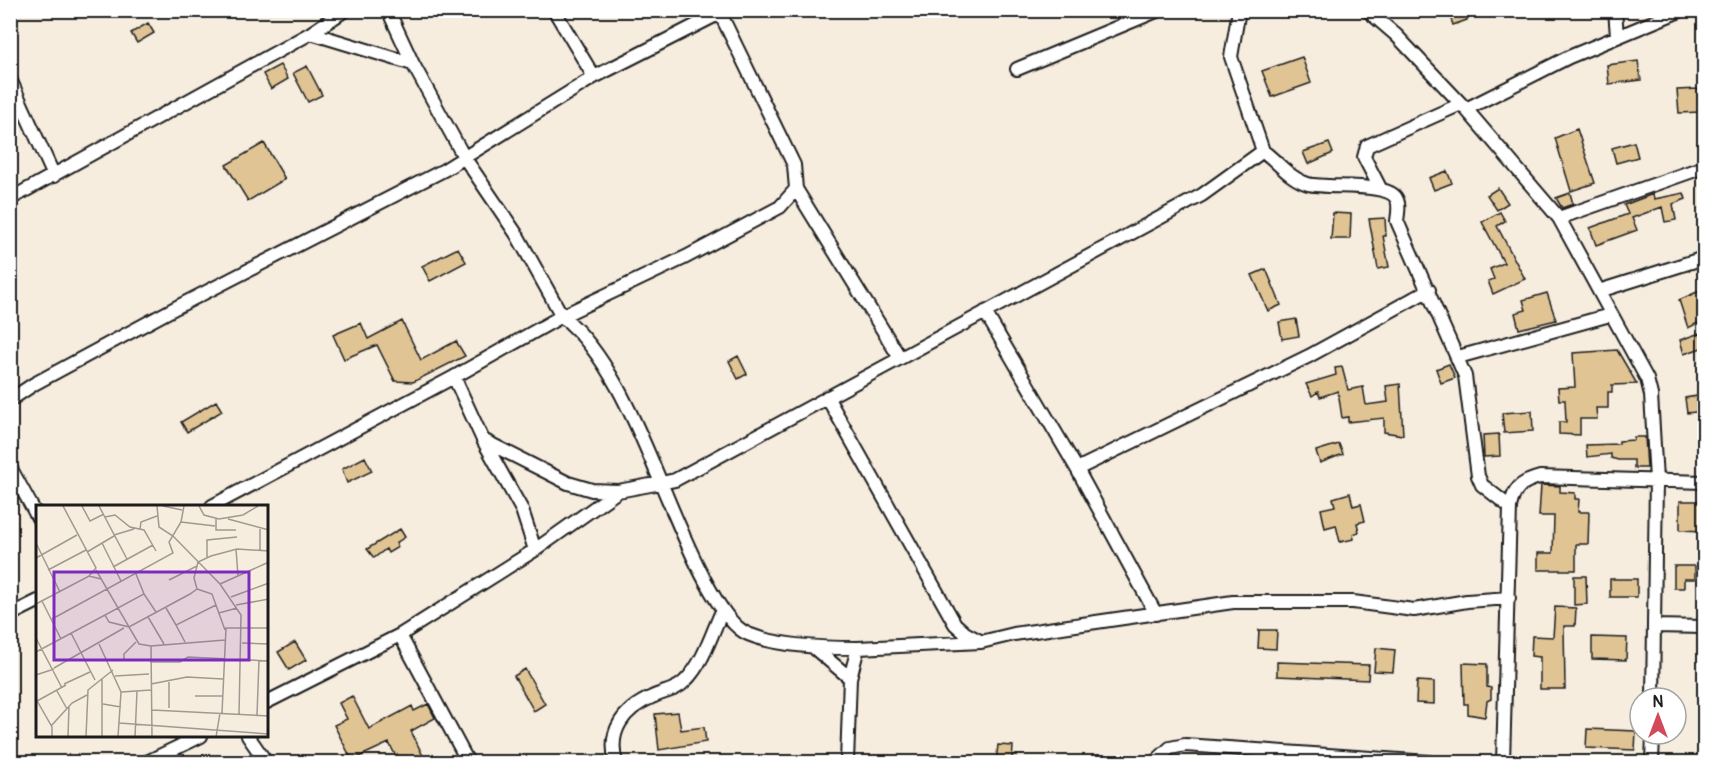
<svg xmlns="http://www.w3.org/2000/svg" width="1715" height="773" viewBox="0 0 1715 773" font-family="Pangolin,sans-serif">
<style>
.building{fill:#e0c494;stroke:#1c1c1c;stroke-width:1.5}
.lines{fill:none;stroke-linecap:round;stroke-linejoin:round}
.street-casing{stroke:#1c1c1c;stroke-width:16}
.street{stroke:#fff;stroke-width:12}
.inset-road{fill:none;stroke:#9f9991;stroke-width:1.5}
.view{fill:#7b2cbf;fill-opacity:0.15;stroke:#7b2cbf;stroke-width:3}
.inset-edge{fill:none;stroke:#1c1c1c;stroke-width:3}
</style>
<rect width="100%" height="100%" fill="#f6eddf"/>
<filter id="ink" filterUnits="userSpaceOnUse"><feTurbulence type="fractalNoise" baseFrequency=".0167" numOctaves="2"/><feDisplacementMap in="SourceGraphic" scale="12" xChannelSelector="R" yChannelSelector="G"/><feConvolveMatrix kernelMatrix="1 2 1 2 8 2 1 2 1" color-interpolation-filters="sRGB"/></filter>
<g filter="url(#ink)">
<!-- building -->
<path class="building" d="M1464 10 1467 20 1453 25 1449 13Z
M148 23 154 33 137 43 131 33Z
M1302 57 1311 83 1272 97 1262 71Z
M1638 61 1641 80 1609 84 1607 65Z
M280 65 288 79 271 89 263 74Z
M307 66 322 95 308 102 293 73Z
M1699 89 1700 112 1679 113 1677 90Z
M1577 129 1595 183 1571 191 1555 138Z
M1634 142 1638 157 1616 163 1612 148Z
M264 143 285 179 248 201 226 165Z
M1329 143 1333 153 1308 164 1303 152Z
M1447 171 1452 183 1434 190 1429 178Z
M1498 188 1508 203 1497 210 1487 195Z
M1570 193 1573 204 1562 208 1556 198Z
M1684 193 1686 199 1673 204 1676 220 1665 222 1662 207 1632 218 1637 230 1596 245 1590 228 1628 214 1624 205 1653 194 1654 199Z
M1500 212 1505 221 1497 226 1525 279 1493 294 1488 281 1494 279 1490 269 1504 263 1482 222Z
M1333 213 1351 214 1350 239H1331Z
M1385 218 1386 236H1383L1389 267 1378 269 1369 219Z
M458 248 466 262 430 281 422 266Z
M1266 269 1281 305 1268 311 1252 275Z
M1704 289V320L1688 328 1679 300Z
M1547 293 1556 320 1519 329 1515 313 1526 310 1523 300Z
M1296 319 1299 336 1282 339 1279 322Z
M402 321 421 360 456 341 465 356 413 382 395 381 377 345 344 359 333 335 361 323 368 339Z
M1700 333 1704 347 1684 354 1680 340Z
M1617 350 1637 384 1612 385V392H1608V408H1596L1597 419H1580V435L1559 434V422H1566L1565 400H1559L1558 388 1575 387 1573 353Z
M738 356 747 374 738 379 729 361Z
M1449 364 1455 378 1441 383 1436 369Z
M1342 367 1348 390 1363 387 1366 405 1388 402 1386 386 1400 384 1403 435 1384 432V418L1348 422V417L1342 418 1338 391 1320 397 1318 392 1312 396 1306 384 1336 375 1335 368Z
M1704 395V411L1687 413 1685 398Z
M216 401 222 411 187 432 181 422Z
M1532 411 1533 431 1504 433 1502 413Z
M1499 434 1500 456 1484 457 1483 435Z
M1634 437H1645L1647 468H1634V460H1618L1611 458V454L1587 457 1586 445 1619 444V441L1634 440Z
M1339 444 1343 454 1320 463 1316 451Z
M365 457 372 471 347 483 342 469Z
M1541 485 1560 486V492L1575 493V499H1579L1578 512H1589L1588 544H1576V570H1538V553H1553L1554 516H1539Z
M1350 493 1353 506 1361 504 1365 521 1357 523 1359 532 1353 534 1354 539 1340 542 1336 525 1325 528 1321 509 1335 506 1333 498Z
M1680 501H1704V531L1680 530Z
M400 529 405 537 396 543 398 547 388 553 386 549 374 558 367 549Z
M1674 566H1695V579H1684V588H1674Z
M1574 576H1586L1587 604 1574 605Z
M1610 579H1637V597H1610Z
M1555 607 1576 608 1575 626H1564L1565 689H1540V657L1531 656 1532 636 1553 637Z
M1259 630H1277L1276 649 1258 648Z
M1592 637 1627 638 1626 660 1592 659Z
M295 642 306 660 289 670 278 652Z
M1376 648 1395 650 1393 672 1374 671Z
M1277 662 1369 665 1368 680 1277 676Z
M1463 663 1487 664V687L1491 688V699L1487 701 1485 717 1468 714V704H1464Z
M525 669 545 704 534 711 514 676Z
M1417 681 1434 682V704L1416 703Z
M352 696 369 729 412 706 414 711 428 704 435 718 411 731 426 762H399L389 743 352 760 334 725 347 719 339 703Z
M678 712 681 730 704 727 706 742 659 750 655 714Z
M1587 729 1636 731 1635 750 1586 748Z
M998 745 1013 746 1012 762H996Z"/>
<g class="lines">
<defs>
<path id="street" d="M388 10 413 64 464 157 517 235 562 316 686 257 780 207 796 189 794 165 720 13
M554 10 594 77
M1367 10 1396 35 1466 109 1559 218 1647 379 1651 395 1656 480 1653 698
M1615 10 1617 36
M311 33 345 10
M1017 69 1159 10
M10 79 54 176
M1466 109 1569 57 1682 10
M1263 151C1278 162 1290 179 1308 184 1328 189 1387 182 1396 198 1400 204 1398 213 1397 221L1465 376 1478 476 1482 485 1510 507
M1380 188 1364 157 1367 146 1461 104
M796 189 900 358
M10 199 311 33 413 64
M1559 218 1704 167
M1599 291 1704 258
M985 312 1077 469
M1458 357 1610 315
M454 377 483 440 568 483 592 490 618 491 661 483C676 517 715 621 748 634 777 646 827 648 858 648
M827 397 955 624 965 633 980 641
M10 400 34 384 175 308 444 170 594 77 726 10
M483 440 522 510 535 550
M10 467 38 518
M212 506 454 377 562 316C609 354 638 428 661 483L675 480 1202 195 1263 151 1231 57 1239 10
M1156 614 1077 469 1309 356 1429 290
M10 615 38 601
M1655 626 1704 627
M400 635 468 762
M813 647 850 678
M267 702 400 635 535 550 618 491
M248 736 266 762
M147 762 201 736
M616 762C607 731 624 709 652 697 664 691 676 691 685 681 703 664 712 633 722 611
M847 762 850 678 858 648 981 642 1014 634 1233 602H1353L1414 610 1467 601 1509 598
M1155 762 1170 748 1185 745 1429 762
M1503 762 1510 507C1514 488 1521 482 1540 477L1704 482
M1652 762 1653 734"/>
</defs>
<!-- street casing -->
<use href="#street" class="street-casing"/>
<!-- street -->
<use href="#street" class="street"/>
</g>
</g>
<!-- overview -->
<g transform="translate(36 505)">
<rect width="232" height="232" fill="#f6eddf"/>
<path class="inset-road" d="M27 1 60 63 53 71M46 1 54 16 68 9M63 1 91 54M121 1 123 22 137 31 184 79 205 110 203 210M127 1 146 5M163 1 168 10 183 14 207 10 222 1M69 12 79 10 94 22 108 25 120 46M180 14V25H200M192 14 233 25M145 17 179 21M104 24 105 17 121 11M78 30 98 24M0 38 24 87M66 38 85 76M200 44 202 71M224 45V24M51 47 78 31M0 53 41 30M171 53V35L201 32M77 62 117 40M12 65 50 45M60 65 82 103 108 89 100 69M133 75 161 61M184 79 233 57M161 84 176 89 189 125M108 89 120 107M195 92 233 78M6 96 25 134M0 99 53 71 65 74M200 100 233 94M130 103 140 120M183 108 201 103M69 110 73 117 93 122 103 139 115 141M112 112 128 139M16 114 137 48 133 37 145 17 148 1M35 128 59 175M0 133 26 183M100 137 88 149V155H113M149 137 140 120 180 100M206 138 233 139M63 139 85 187 82 232M0 147 82 103 93 122 154 89 161 84 158 73 162 57 175 51 201 44 233 46M114 157H144L152 152 233 156M18 163 88 123M0 170 18 164M79 171 113 169M66 174V232M133 177V203M28 179 54 167M115 179 151 172 187 174M21 186 31 204M85 187 115 185M159 191H187M0 194 16 222V232M1 196 30 180M67 199 85 202M116 205 233 211M186 208 190 123H233M221 210 223 155M83 218 233 229M15 221 36 198 51 190M32 232 33 201M50 232 52 185 77 165M99 232 101 186M116 232 115 141 189 135M180 232 184 208"/>
<path class="view" d="M18 67H213V155H18Z"/>
<rect width="232" height="232" class="inset-edge"/>
</g>
<!-- margin -->
<rect width="1715" height="773" fill="none" stroke="#fff" stroke-width="36"/>
<rect x="18" y="18" width="1679" height="737" fill="none" stroke="#1c1c1c" stroke-width="2" filter="url(#ink)"/>
<!-- north arrow -->
<g transform="translate(1658 716)"><circle r="28" fill="#ffffff" stroke="#a4a4a4" stroke-width="1.5"/>
<path d="M0-4.5L10 22L0 15L-10 22Z" fill="#d1495b"/>
<text y="-9" font-size="16" font-weight="bold" text-anchor="middle" fill="#1c1c1c">N</text>
</g>
</svg>
